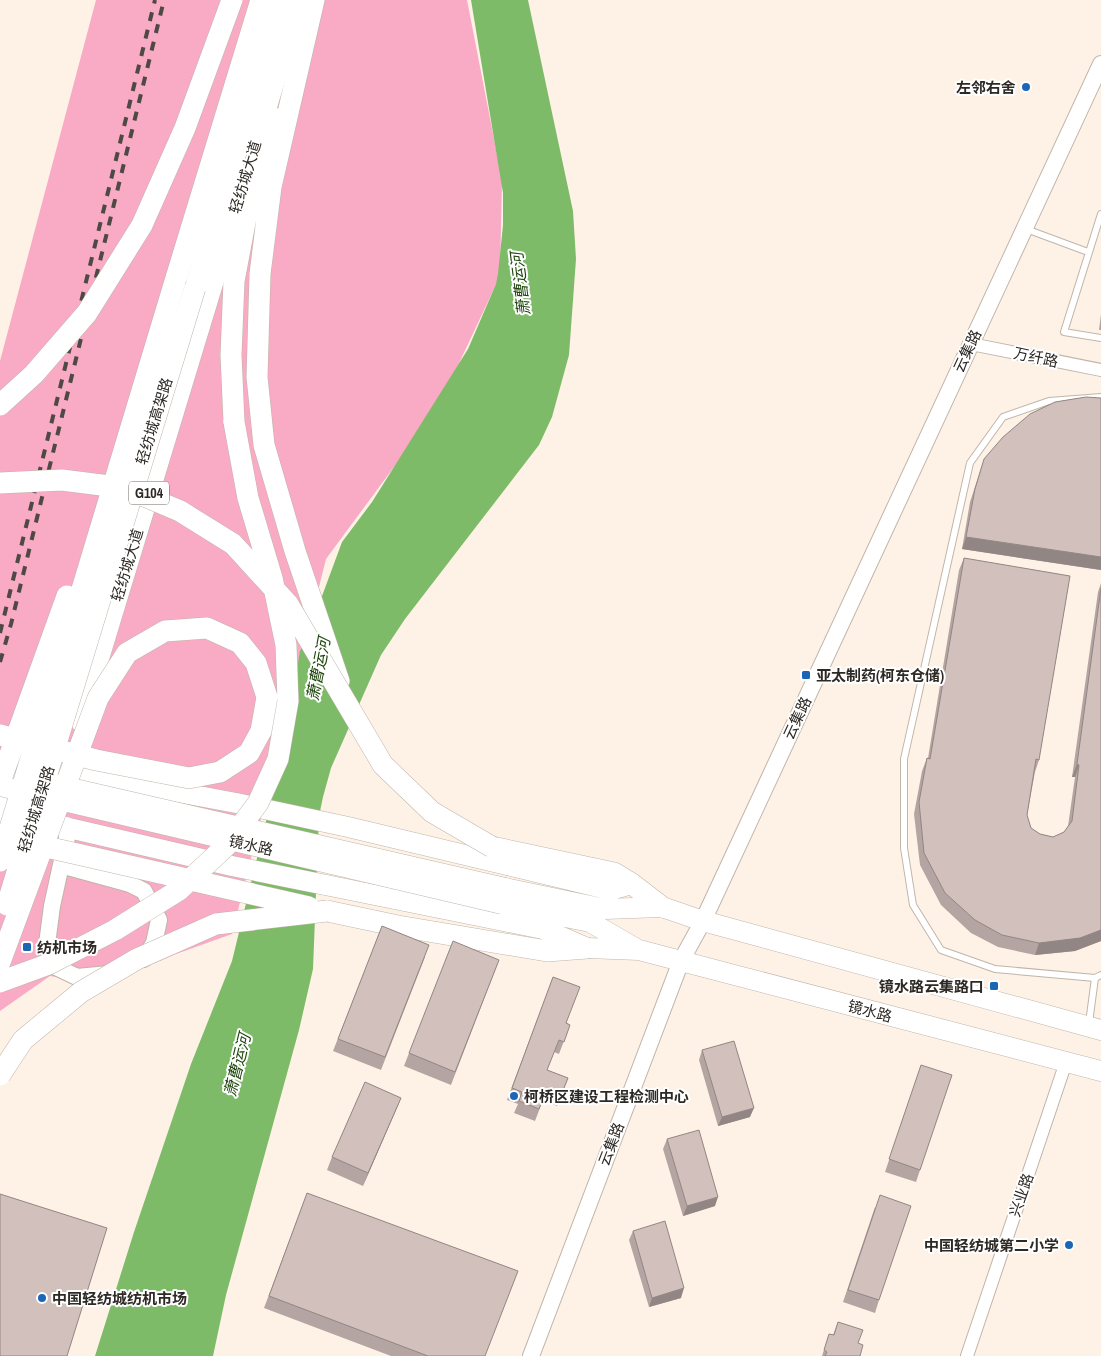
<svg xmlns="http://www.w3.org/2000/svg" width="1101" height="1356" viewBox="0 0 1101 1356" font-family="'Archivo Narrow','Noto Sans SC',sans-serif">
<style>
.green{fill:#f9aac4}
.water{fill:#7ebb68}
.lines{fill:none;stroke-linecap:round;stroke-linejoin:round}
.service-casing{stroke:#c0b5aa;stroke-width:8}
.minor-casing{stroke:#c0b5aa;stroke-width:14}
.tertiary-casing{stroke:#c0b5aa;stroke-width:18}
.primary-casing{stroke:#c0b5aa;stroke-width:21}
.trunk-casing{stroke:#c0b5aa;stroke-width:22}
.service{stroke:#fff;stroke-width:6}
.minor{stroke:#fff;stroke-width:12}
.tertiary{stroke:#fff;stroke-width:16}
.primary{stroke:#fff;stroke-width:20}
.trunk{stroke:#fff;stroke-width:21}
.rail{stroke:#4e4944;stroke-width:4;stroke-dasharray:9 9;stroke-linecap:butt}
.primary-bridge-casing{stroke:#c0b5aa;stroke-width:21;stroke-linecap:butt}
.trunk-bridge-casing{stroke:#c0b5aa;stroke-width:22;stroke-linecap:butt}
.primary-bridge{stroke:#fff;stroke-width:20}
.trunk-bridge{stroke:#fff;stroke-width:21}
.wall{fill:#b4a5a2}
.shaded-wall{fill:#928684}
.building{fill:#d1c0bc;stroke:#928684}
.poi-dot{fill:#1d66b6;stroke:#fff;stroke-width:2}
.labels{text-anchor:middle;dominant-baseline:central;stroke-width:4;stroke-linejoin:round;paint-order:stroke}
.shield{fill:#fff;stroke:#6c6966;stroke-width:1}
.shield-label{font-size:14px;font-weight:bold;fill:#2d2925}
.poi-label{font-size:15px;font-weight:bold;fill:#2d2925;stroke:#fff;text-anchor:start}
.street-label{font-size:15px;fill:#2d2925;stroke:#fff}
.water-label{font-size:16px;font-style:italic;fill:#1f460d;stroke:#fff}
</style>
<rect width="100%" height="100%" fill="#fef2e7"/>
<!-- green -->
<path class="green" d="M96 0H467L502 180 500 276 439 406 326 559 232 934 176 954 104 985 50 976 0 1011V361Z"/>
<!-- water -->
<path class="water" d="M471 0H528L573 211 576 259 569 355 552 417 539 445 405 619 381 655 331 768 323 797 319 816 313 969 299 1030 226 1295 213 1356H95L134 1232 191 1064 232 961 283 751 300 651 305 642 342 542 372 502 468 349 496 284 498 274 503 225V193Z"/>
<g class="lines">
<defs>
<path id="service" d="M1101 214 1064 332 1101 338
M1026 229 1088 252
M1101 397 1049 401 1003 417 970 463 904 759V848L913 905 941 950 995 969 1095 978 1101 975
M1089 1023 1095 978"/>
<path id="minor" d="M971 344 1101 370
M967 1356 1066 1062"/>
<path id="tertiary" d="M69 828 52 906 47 944 56 967 77 977 109 974
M68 867 130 884 144 891 159 920 154 943 144 959
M531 1356 681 961 703 921 1101 64"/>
<path id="primary" d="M257 140 299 0
M80 721 246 175
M55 769 236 803 348 827 611 890 632 884
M4 810 69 828 232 866 543 929 587 948 639 950 1101 1071
M0 824 28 731
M505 888 605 909 662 907 703 921 1101 1030
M502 904 590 922 635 948"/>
<path id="trunk" d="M314 0 271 187 260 274 257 377 264 445 295 551 339 681
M176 278 261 0
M195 288 282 0
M234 422 231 355 234 281 251 191 274 118
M492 847 614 873 632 884 662 907
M327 911 398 926 547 951 587 948"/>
</defs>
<!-- service casing -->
<use href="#service" class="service-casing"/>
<!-- minor casing -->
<use href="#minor" class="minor-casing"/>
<!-- tertiary casing -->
<use href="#tertiary" class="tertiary-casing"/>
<!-- primary casing -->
<use href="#primary" class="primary-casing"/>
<!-- trunk casing -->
<use href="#trunk" class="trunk-casing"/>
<!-- service -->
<use href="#service" class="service"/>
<!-- minor -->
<use href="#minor" class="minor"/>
<!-- tertiary -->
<use href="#tertiary" class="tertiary"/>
<!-- primary -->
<use href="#primary" class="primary"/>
<!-- trunk -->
<use href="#trunk" class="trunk"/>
<!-- rail -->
<path class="rail" d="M0 633 155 0
M0 662 11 624 164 0"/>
<defs>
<path id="primary-bridge" d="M49 783 505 888
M0 786 502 904"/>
<path id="trunk-bridge" d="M0 405 34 374 87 313 142 225 185 128 232 0
M0 483 62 480 125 488 180 511 233 544 288 604 383 765 432 812 492 847
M0 735 96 760 189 778 220 772 249 753 261 731 267 697 256 663 240 643 207 628 165 631 127 653 98 698 0 962
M0 782 67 596
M29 843 309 907
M0 861 176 278
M7 905 195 288
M0 982 49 964 115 930 179 890 226 846 258 803 278 759 288 701 286 645 272 578 248 498 234 422
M0 1075 23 1040 81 992 137 959 216 924 327 911"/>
</defs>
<!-- primary-bridge casing -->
<use href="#primary-bridge" class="primary-bridge-casing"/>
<!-- trunk-bridge casing -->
<use href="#trunk-bridge" class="trunk-bridge-casing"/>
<!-- primary-bridge -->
<use href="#primary-bridge" class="primary-bridge"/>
<!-- trunk-bridge -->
<use href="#trunk-bridge" class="trunk-bridge"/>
</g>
<!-- wall -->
<path class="wall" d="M1101 314V330H1099Z
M1101 398V570L962 549 970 502 984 459Z
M964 558 1039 760 1035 772 1027 815 1031 828 1040 834 1053 837 1064 832 1068 826 1075 777H1072L1098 592 1101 583V941L1075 951 1035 955 998 947 971 933 941 905 920 865 914 814 922 771 927 758H928L959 570Z
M382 926 425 957 381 1070 333 1051Z
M499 960 451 1085 404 1066 409 1053Z
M553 977 567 1023 570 1025 559 1054 554 1052 547 1070 568 1078 557 1106 543 1100 535 1121 514 1113 518 1104 507 1100Z
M702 1050 750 1117 718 1126 699 1060Z
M917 1077 920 1170 916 1182 885 1172Z
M401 1098 396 1110 363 1186 327 1170 332 1157Z
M667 1139 715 1206 683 1216 663 1149Z
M307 1193 485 1356H391L264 1308Z
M875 1207 879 1300 875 1313 843 1302Z
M633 1231 681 1298 649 1307 629 1240Z
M838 1322 858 1343 860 1356H822L829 1334 833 1335Z"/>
<!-- shaded-wall -->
<path class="shaded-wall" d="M966 537 1101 557V570L962 549Z
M1077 764 1079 765 1075 777H1072Z
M1101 930V941L1075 951 1035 955 1039 943Z
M401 1098 396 1110 363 1186 368 1173Z
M754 1108 750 1117 718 1126 722 1117Z
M718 1197 715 1206 683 1216 687 1206Z
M684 1288 681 1298 649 1307 652 1298Z"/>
<!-- building -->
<path class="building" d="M1086 397 1101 398V557L966 537 975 489 984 459 1003 437 1030 414 1055 402Z
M964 558 1070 576 1039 760 1036 759 1027 815 1031 828 1040 834 1053 837 1064 832 1072 821 1079 765 1077 764 1101 588V930L1080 938 1039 943 1002 935 975 920 945 893 924 853 919 802 927 758 930 759Z
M382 926 429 945 385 1057 338 1039Z
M453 941 499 960 455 1072 409 1053Z
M553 977 580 987 566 1023 570 1025 564 1042 559 1040 547 1070 568 1078 562 1093 547 1088 539 1109 519 1101 522 1092 512 1088Z
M734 1041 754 1108 722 1117 702 1050Z
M921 1065 952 1075 920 1170 889 1159Z
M365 1082 401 1098 368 1173 332 1157Z
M699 1130 718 1197 687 1206 667 1139Z
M307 1193 518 1271 485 1356H428L269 1296Z
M0 1194 107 1228 67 1356H0Z
M880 1195 911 1206 879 1300 848 1290Z
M665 1221 684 1288 652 1298 633 1231Z
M838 1322 863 1330 858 1343 863 1345 860 1356H825L827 1352 824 1350 829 1334 834 1335Z"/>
<!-- markers -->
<g class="poi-dot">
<circle cx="1026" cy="87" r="5"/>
<rect x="801" y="670" width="10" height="10" rx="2.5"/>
<rect x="22" y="942" width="10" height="10" rx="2.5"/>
<rect x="989" y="981" width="10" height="10" rx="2.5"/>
<circle cx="514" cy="1096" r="5"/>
<circle cx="1069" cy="1245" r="5"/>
<circle cx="42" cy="1298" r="5"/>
</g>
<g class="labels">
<!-- shield labels -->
<rect class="shield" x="129" y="481.5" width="40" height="23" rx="4"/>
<g class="shield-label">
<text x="149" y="493">G104</text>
</g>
<!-- poi labels -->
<g class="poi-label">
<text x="1016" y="87" text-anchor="end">左邻˙右舍</text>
<text x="816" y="675">亚太制药(柯东仓储)</text>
<text x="37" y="947">纺机市场</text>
<text x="984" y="986" text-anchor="end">镜水路云集路口</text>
<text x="524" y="1096">柯桥区建设工程检测中心</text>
<text x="1059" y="1245" text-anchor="end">中国轻纺城第二小学</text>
<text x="52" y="1298">中国轻纺城纺机市场</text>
</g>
<!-- street labels -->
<g class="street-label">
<text transform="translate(245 177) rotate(-73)">轻纺城大道</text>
<text transform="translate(967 351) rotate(-65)">云集路</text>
<text transform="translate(1036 357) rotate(12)">万纤路</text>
<text transform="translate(154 421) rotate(-73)">轻纺城高架路</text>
<text transform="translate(127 565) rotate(-73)">轻纺城大道</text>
<text transform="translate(797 718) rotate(-65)">云集路</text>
<text transform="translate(36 809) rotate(-73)">轻纺城高架路</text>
<text transform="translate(251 845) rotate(13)">镜水路</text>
<text transform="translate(870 1011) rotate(15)">镜水路</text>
<text transform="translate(611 1144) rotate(-69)">云集路</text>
<text transform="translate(1021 1195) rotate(-71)">兴业路</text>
</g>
<!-- water labels -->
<g class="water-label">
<text transform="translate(520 284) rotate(-97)">萧曹运河</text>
<text transform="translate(318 669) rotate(-79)">萧曹运河</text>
<text transform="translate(237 1065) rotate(-76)">萧曹运河</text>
</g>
</g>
</svg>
